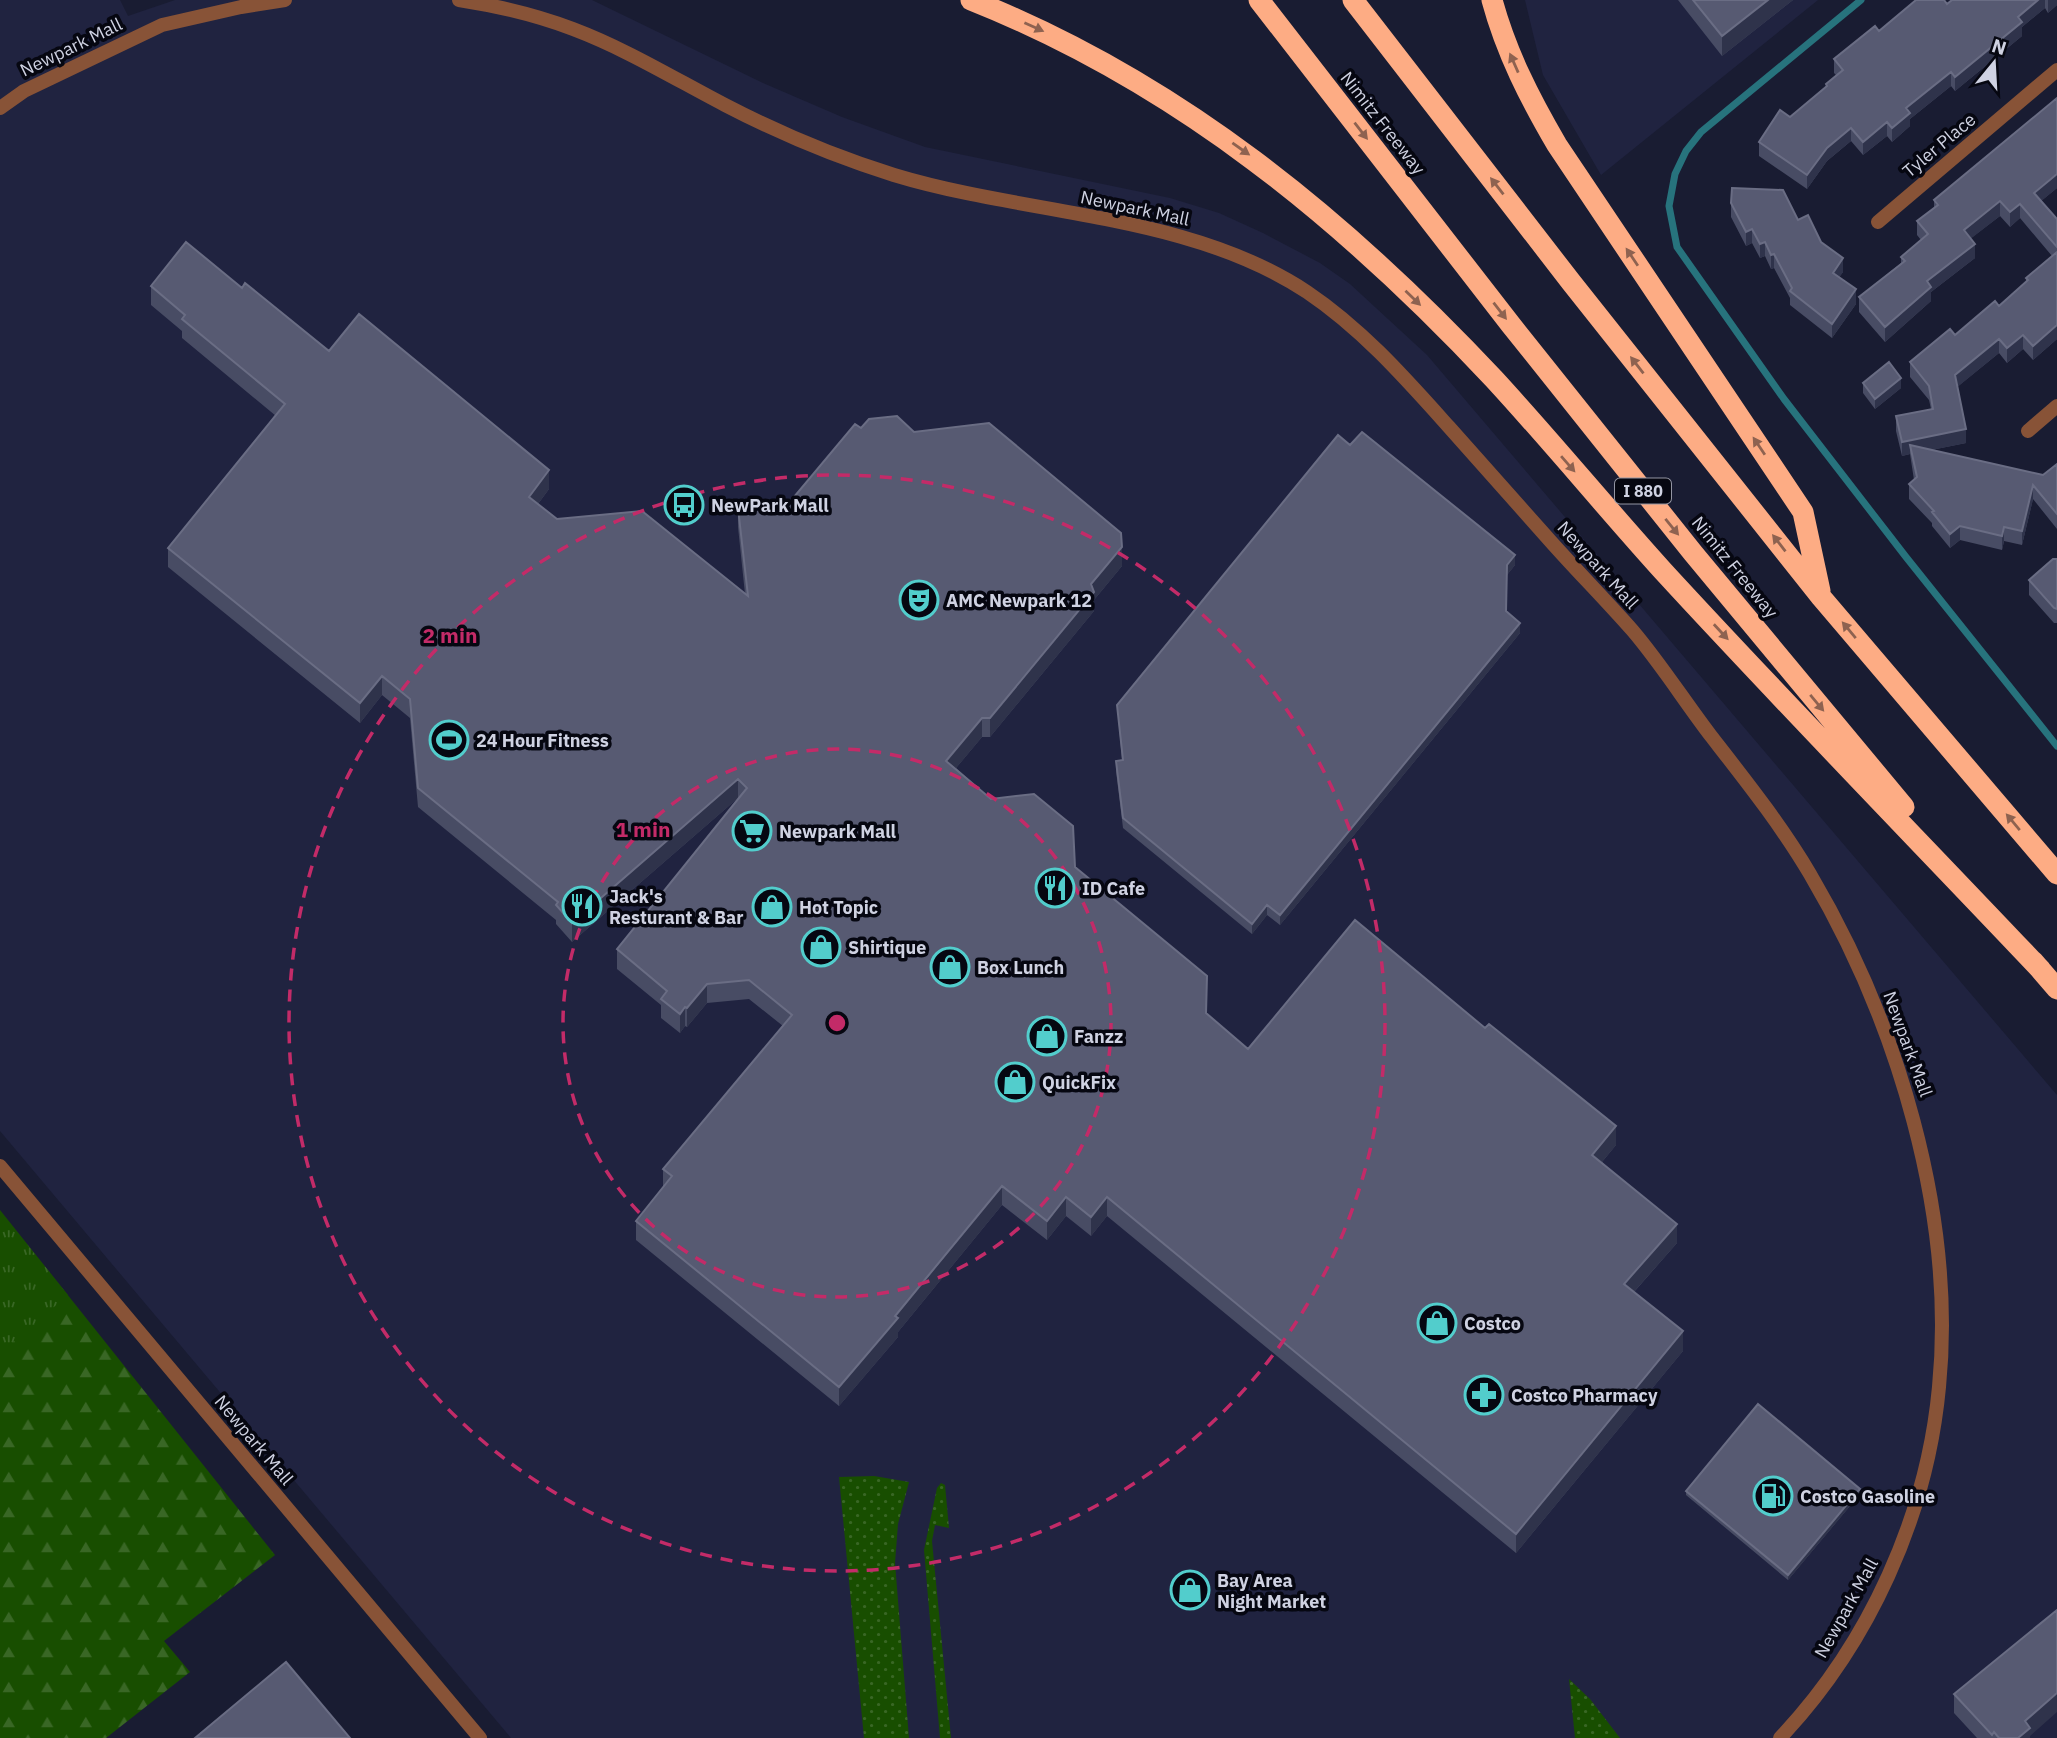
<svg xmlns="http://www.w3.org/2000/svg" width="2057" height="1738" viewBox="0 0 2057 1738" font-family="'IBM Plex Sans',sans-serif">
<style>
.built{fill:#202340}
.grass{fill:url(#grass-dots)}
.forest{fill:url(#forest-firs)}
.park{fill:url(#park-tufts)}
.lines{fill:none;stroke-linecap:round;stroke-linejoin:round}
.stream{stroke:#27737d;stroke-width:7}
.minor{stroke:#885337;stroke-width:14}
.motorway{stroke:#fdac84;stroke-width:21}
.wall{fill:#484c64}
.shaded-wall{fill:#2f334b}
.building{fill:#575a72;stroke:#6a6d84;stroke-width:2}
.oneway{fill:#8e6250}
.ring{fill:none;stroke:#c32b68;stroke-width:3.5;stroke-dasharray:12 9}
.labels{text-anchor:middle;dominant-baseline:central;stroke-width:7;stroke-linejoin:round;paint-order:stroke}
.shield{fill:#060711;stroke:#9395a3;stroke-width:2}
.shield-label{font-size:16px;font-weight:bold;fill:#cfd2e2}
.street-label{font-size:18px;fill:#cfd2e2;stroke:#060711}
.poi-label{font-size:18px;font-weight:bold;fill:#cfd2e2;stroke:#060711;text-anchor:start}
.centre{fill:#c32b68;stroke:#060711;stroke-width:3.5}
.ring-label{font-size:21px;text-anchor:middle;font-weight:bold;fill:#c32b68;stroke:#060711;stroke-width:7;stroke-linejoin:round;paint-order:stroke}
</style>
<defs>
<pattern id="grass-dots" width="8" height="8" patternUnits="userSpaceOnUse" patternTransform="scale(1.75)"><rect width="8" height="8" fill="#184e00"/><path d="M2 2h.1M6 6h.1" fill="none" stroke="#396725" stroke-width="1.8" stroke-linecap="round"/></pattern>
<pattern id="forest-firs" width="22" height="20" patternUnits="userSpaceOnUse" patternTransform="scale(1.75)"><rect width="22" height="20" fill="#184e00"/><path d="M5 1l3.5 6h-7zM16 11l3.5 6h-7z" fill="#396725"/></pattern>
<pattern id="park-tufts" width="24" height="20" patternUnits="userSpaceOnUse" patternTransform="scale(1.75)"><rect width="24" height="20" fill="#184e00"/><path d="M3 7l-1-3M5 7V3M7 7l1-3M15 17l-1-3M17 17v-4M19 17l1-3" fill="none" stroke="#396725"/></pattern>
</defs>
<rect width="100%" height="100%" fill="#191c32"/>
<!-- built -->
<path class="built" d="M0 0H120L128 16 175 0H592L763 83 842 117 925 147 1170 198 1219 213 1263 233 1320 263 1350 284 1427 355 2057 1095V1738H511L0 1131Z
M1525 0H1818L1601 175 1543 75Z"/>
<!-- grass -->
<path class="grass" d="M874 1476 909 1482 898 1524 895 1563 909 1738H864L839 1477Z
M941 1483 945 1485 949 1528 935 1525 932 1541 951 1738H940L924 1550 937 1488Z
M1569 1679 1590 1699 1620 1738H1575Z"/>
<!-- forest -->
<path class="forest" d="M0 1210 275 1555 164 1641 190 1672 106 1738H0Z"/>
<!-- park -->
<path class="park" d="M0 1211 68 1295 0 1353Z"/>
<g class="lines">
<!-- stream -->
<path class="stream" d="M1861 0 1701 132 1686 151 1675 174 1669 206 1677 247 1784 399 1906 557 2057 746"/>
<!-- minor -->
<path class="minor" d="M459 0C498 6 536 15 573 29 626 49 675 79 725 105 779 133 836 157 894 175 1029 216 1188 213 1307 292 1362 329 1405 378 1449 427 1481 463 1513 499 1545 535 1573 567 1604 598 1633 631 1661 664 1685 702 1711 736 1746 781 1781 825 1810 874 1897 1021 1956 1215 1939 1387 1927 1516 1869 1644 1780 1738
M0 108 24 91 162 25 241 7 285 0
M1878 222 2057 70
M2028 431 2057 406
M0 1166 480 1738"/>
<!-- motorway -->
<path class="motorway" d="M971 0C1177 82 1344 219 1494 379 1552 442 1606 508 1663 571 1787 706 1915 837 2041 970
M1259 0 1511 325 1693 553 1904 807
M1353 0 1571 282 1821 597 2057 874
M1492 0C1506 52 1530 99 1557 145L1803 512 1820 591
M2033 961 2057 989"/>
</g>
<!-- wall -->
<path class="wall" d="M1678 0H1793L1722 56Z
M1952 0H2057V5L2048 13 2045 8 2022 27V36L1955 91 1951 86 1910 119V126L1892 142 1887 136 1863 155 1851 141 1827 161 1807 189 1759 156V142L1826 88V84L1836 75 1834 73V59L1879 31 1947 4Z
M2057 98V188L2041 201 2057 219V339L2033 360 2023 349 2007 363 1999 353 1957 387 1966 443 1931 450 2043 475 2057 464V529L2033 499 2022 545 2004 541 2002 550 1960 540 1950 548 1932 526V523L1909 499V484L1914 480 1910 454 1902 456 1896 431V416L1931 409 1929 400 1910 377V362L1955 335 1999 306 2026 282V278L2052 256 2020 218 2010 227 2000 216 1971 238 1975 258 1931 292V301L1885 342 1859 312V297L1901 263V257L1921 240 1917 235V221L1934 208V200Z
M1731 203 1798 220 1821 242 1843 272 1839 277 1856 304 1832 338 1790 305V298L1774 268 1771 269 1765 256 1760 258 1752 243 1746 246 1731 217Z
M151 286 242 288 329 351 549 489 538 504 557 519 745 594 738 527V508L789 503 861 428 914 432 1122 566 1094 600V611L990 737H982L956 768 991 799 1075 867 1207 995 1206 1014 1248 1049 1616 1145 1602 1162 1677 1243 1634 1292 1683 1351 1516 1553 1107 1216 1091 1236 1066 1216 1047 1240 1002 1205 898 1332V1337L839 1406 636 1240V1221L663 1187V1169L783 1026 749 999 707 1003 687 1027 685 1026 680 1033 661 1018V1005L617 969V949L738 799V798L572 942 556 924V920L418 807 410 718 382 695 360 723 168 567V548L276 416 182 338V331L151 305Z
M1863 383 1901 388 1875 409 1863 393Z
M1350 445 1515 565 1507 575 1506 612 1520 633 1280 925 1267 915 1252 934 1123 828 1116 771V761L1122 760 1117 705Z
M2057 559V623H2054L2029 595V580Z
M1686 1491 1860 1494 1788 1580 1686 1495Z
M1954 1694 2030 1736V1738H1977L1954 1713Z"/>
<!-- shaded-wall -->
<path class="shaded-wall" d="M1768 0H1793L1722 56V36Z
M2038 0H2045V8L2022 27V36L1955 91V77L2018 17Z
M2048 0H2057V5L2048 13Z
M1951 72V86L1910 119V126L1892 142V128L1906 108Z
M1887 122V136L1863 155V142Z
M1851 128V141L1827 161 1807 189V175L1827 148Z
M2057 174V188L2034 207V193Z
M2000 201V216L1964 244V230Z
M2020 204V218L2010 227V212Z
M1752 229V243L1746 246V232Z
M1765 242V256L1760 258V244Z
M1975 244V258L1931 292V301L1885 342V327L1927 281Z
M1774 254V268L1771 269V255Z
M1843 258V272L1833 287V273Z
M1856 289V304L1832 338V324Z
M2057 325V339L2033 360V346Z
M2023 335V349L2007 363V348Z
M1999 339V353L1955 389V375Z
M1901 378V388L1875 409V399Z
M1966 429V443L1912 454 1910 445V454L1902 456V442Z
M549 470V489L529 516V497Z
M2033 485V499L2022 545V531Z
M1960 526V540L1950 548V534Z
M2004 527V541L2002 550V536Z
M1122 547V566L1094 600V611L990 737V718L1091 584Z
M1515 555V565L1507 575V565Z
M1520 623V633L1280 925V915Z
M382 676V695L360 723V703Z
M982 718V737L946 780V761Z
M738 779V798L572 942V923Z
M1267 905V915L1252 934V924Z
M707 984V1003L687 1027V1008Z
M685 1007V1026L680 1033V1014Z
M1616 1126V1145L1592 1174V1155Z
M1002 1186V1205L898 1332V1337L839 1406V1387Z
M1066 1197V1216L1047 1240V1221Z
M1107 1197V1216L1091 1236V1217Z
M1677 1224V1243L1624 1303V1284Z
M1683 1331V1351L1516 1553V1534Z
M1860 1489V1494L1788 1580V1575Z
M2057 1693V1712L2030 1736V1738H2018L2025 1721Z"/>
<!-- building -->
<path class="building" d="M1693 0H1768L1722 36Z
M1916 0H1944L1947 4 1952 0H2038L2018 17 2022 22 1955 77 1951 72 1906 108 1910 113 1892 128 1887 122 1863 142 1851 128 1827 148 1807 175 1759 142 1780 110 1790 117 1827 86 1826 84 1843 70 1834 59 1875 26 1879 31Z
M2057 98V174L2034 193 2057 219V247L2020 204 2010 212 2000 201 1964 230 1975 244 1927 281 1931 287 1885 327 1859 297 1905 261 1901 257 1928 234 1917 221 1938 205 1934 200Z
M1732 188 1783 190 1798 220 1808 215 1821 242 1843 258 1833 273 1856 289 1832 324 1790 291 1792 288 1774 254 1771 255 1765 242 1760 244 1752 229 1746 232 1731 203Z
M186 242 242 288 245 283 329 351 359 314 549 470 529 497 557 519 642 511 748 596 738 508 789 503 855 424 861 428 869 419 897 416 914 432 989 423 1121 533 1122 547 1091 584 1094 592 990 718H982L946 761 991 799 1034 794 1073 826 1075 867 1207 976 1206 1013 1248 1049 1355 920 1485 1028 1489 1024 1616 1126 1592 1155 1677 1224 1624 1284 1683 1331 1516 1534 1107 1197 1091 1217 1066 1197 1047 1221 1002 1186 895 1316 898 1318 839 1387 636 1221 672 1176 663 1169 792 1015 749 980 707 984 687 1008 685 1007 680 1014 661 999 667 991 617 949 747 788 738 779 572 923 556 905 558 902 418 788 410 699 382 676 360 703 168 548 285 404 182 319 185 315 151 286Z
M2057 252V325L2033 346 2023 335 2007 348 1999 339 1955 375 1966 429 1902 442 1896 416 1933 409 1929 386 1910 362 1950 329 1955 335 1995 301 1999 306 2028 280 2026 278Z
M1889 362 1901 378 1875 399 1863 383Z
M1362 432 1515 555 1507 565 1506 611 1520 623 1280 915 1267 905 1252 924 1123 818 1116 761 1123 760 1117 705 1338 435 1350 445Z
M1910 445 2043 475 2057 464V514L2033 485 2022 531 2004 527 2002 536 1960 526 1950 534 1932 512 1934 511 1909 484 1917 477Z
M2053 559H2057V609L2054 608 2029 580Z
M1758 1404 1860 1489 1788 1575 1686 1491Z
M2057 1610V1693L2025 1721 2030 1728 2018 1738H1999L1994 1732 1992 1735 1954 1694Z
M286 1662 350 1738H195Z"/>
<!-- one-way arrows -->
<defs><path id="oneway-solid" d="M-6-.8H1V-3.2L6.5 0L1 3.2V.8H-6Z" transform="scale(1.75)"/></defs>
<g class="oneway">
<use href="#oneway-solid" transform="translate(1034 27) rotate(24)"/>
<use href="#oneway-solid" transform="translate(1514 63) rotate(-114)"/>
<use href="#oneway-solid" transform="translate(1361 131) rotate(52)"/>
<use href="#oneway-solid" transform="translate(1241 149) rotate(35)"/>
<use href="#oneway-solid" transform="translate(1497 186) rotate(-128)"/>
<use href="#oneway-solid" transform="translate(1632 257) rotate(-124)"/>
<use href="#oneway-solid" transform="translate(1413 298) rotate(44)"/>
<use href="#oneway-solid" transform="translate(1500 311) rotate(52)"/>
<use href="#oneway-solid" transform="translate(1637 365) rotate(-128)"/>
<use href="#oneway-solid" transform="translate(1759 446) rotate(-124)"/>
<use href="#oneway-solid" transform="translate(1568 464) rotate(49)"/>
<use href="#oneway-solid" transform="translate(1672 527) rotate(51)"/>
<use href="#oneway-solid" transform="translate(1779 543) rotate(-128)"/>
<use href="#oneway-solid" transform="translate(1849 630) rotate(-130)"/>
<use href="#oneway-solid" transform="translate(1721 632) rotate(47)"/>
<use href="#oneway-solid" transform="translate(1817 703) rotate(50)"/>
<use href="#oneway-solid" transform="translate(2013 822) rotate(-130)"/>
</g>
<!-- distance rings -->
<g class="ring">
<circle cx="837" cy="1023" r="274"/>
<circle cx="837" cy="1023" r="548"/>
</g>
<!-- icons -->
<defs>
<symbol id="bus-ring" viewBox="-11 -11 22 22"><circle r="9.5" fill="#060711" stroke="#52cdcc" stroke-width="1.5"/><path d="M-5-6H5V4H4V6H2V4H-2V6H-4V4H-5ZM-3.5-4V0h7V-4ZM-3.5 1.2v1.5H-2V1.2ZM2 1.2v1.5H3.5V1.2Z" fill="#52cdcc"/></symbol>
<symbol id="theatre-ring" viewBox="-11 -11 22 22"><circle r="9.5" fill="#060711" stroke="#52cdcc" stroke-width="1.5"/><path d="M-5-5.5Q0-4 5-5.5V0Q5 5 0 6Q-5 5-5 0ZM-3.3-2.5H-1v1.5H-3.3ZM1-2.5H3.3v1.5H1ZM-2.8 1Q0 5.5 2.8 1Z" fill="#52cdcc"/></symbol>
<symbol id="stadium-ring" viewBox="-11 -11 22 22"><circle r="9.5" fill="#060711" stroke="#52cdcc" stroke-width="1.5"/><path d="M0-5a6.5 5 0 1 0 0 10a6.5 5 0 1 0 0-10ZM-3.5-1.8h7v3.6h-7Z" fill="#52cdcc"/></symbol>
<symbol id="supermarket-ring" viewBox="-11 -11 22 22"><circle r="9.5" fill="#060711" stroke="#52cdcc" stroke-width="1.5"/><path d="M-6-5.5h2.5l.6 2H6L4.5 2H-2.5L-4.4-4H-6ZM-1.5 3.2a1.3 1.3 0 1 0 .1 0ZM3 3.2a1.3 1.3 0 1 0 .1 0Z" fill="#52cdcc"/></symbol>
<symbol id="restaurant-ring" viewBox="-11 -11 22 22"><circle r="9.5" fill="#060711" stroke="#52cdcc" stroke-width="1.5"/><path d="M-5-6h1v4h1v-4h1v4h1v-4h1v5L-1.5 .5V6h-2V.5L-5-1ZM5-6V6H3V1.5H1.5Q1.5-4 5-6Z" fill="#52cdcc"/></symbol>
<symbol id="shop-ring" viewBox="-11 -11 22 22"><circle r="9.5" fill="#060711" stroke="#52cdcc" stroke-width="1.5"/><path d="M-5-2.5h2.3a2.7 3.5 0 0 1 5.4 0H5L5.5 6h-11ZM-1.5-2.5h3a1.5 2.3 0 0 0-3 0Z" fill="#52cdcc"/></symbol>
<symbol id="pharmacy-ring" viewBox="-11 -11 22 22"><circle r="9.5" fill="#060711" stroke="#52cdcc" stroke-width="1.5"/><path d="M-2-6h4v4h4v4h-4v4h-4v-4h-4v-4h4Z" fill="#52cdcc"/></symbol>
<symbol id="fuel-ring" viewBox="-11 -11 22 22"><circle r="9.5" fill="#060711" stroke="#52cdcc" stroke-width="1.5"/><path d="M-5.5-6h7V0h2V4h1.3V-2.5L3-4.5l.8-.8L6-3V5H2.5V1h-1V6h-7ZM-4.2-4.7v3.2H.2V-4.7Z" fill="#52cdcc"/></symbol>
</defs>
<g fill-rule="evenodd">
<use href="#bus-ring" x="662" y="483" width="44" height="44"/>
<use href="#theatre-ring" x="897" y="578" width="44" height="44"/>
<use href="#stadium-ring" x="427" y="718" width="44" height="44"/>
<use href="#supermarket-ring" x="730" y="809" width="44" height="44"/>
<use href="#restaurant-ring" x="1033" y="866" width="44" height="44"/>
<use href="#restaurant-ring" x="560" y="884" width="44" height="44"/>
<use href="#shop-ring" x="750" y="885" width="44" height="44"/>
<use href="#shop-ring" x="799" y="925" width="44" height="44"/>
<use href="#shop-ring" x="928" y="945" width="44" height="44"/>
<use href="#shop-ring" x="1025" y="1014" width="44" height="44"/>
<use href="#shop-ring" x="993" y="1060" width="44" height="44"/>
<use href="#shop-ring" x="1415" y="1301" width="44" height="44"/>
<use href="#pharmacy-ring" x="1462" y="1373" width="44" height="44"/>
<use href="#fuel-ring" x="1751" y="1474" width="44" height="44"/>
<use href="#shop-ring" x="1168" y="1568" width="44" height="44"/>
</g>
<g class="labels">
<!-- shield labels -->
<rect class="shield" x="1615" y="478.5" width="56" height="25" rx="5"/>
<g class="shield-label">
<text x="1643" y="491">I 880</text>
</g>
<!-- street labels -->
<g class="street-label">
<text transform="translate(71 47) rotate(-26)">Newpark Mall</text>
<text transform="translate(1383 123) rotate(52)">Nimitz Freeway</text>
<text transform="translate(1939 145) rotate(-40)">Tyler Place</text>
<text transform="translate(1135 208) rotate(12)">Newpark Mall</text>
<text transform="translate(1598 565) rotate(48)">Newpark Mall</text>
<text transform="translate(1735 567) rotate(51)">Nimitz Freeway</text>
<text transform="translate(1908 1044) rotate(70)">Newpark Mall</text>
<text transform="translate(254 1440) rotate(50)">Newpark Mall</text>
<text transform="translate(1846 1608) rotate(-61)">Newpark Mall</text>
</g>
<!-- poi labels -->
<g class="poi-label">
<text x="711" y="505">NewPark Mall</text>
<text x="946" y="600">AMC Newpark 12</text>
<text x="476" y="740">24 Hour Fitness</text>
<text x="779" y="831">Newpark Mall</text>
<text x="1082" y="888">ID Cafe</text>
<text x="609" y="896">Jack's<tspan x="609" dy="21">Resturant &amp; Bar</tspan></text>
<text x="799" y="907">Hot Topic</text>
<text x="848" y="947">Shirtique</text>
<text x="977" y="967">Box Lunch</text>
<text x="1074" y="1036">Fanzz</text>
<text x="1042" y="1082">QuickFix</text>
<text x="1464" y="1323">Costco</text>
<text x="1511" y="1395">Costco Pharmacy</text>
<text x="1800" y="1496">Costco Gasoline</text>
<text x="1217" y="1580">Bay Area<tspan x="1217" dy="21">Night Market</tspan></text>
</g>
</g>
<circle cx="837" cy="1023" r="10" class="centre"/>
<g class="ring-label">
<text x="450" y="643">2 min</text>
<text x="643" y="837">1 min</text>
</g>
<!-- north arrow -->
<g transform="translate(1994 63) rotate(18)" stroke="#060711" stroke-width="5" paint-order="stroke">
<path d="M0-5L12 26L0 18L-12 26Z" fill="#cfd2e2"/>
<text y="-10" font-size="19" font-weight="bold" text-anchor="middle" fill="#cfd2e2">N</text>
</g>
</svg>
